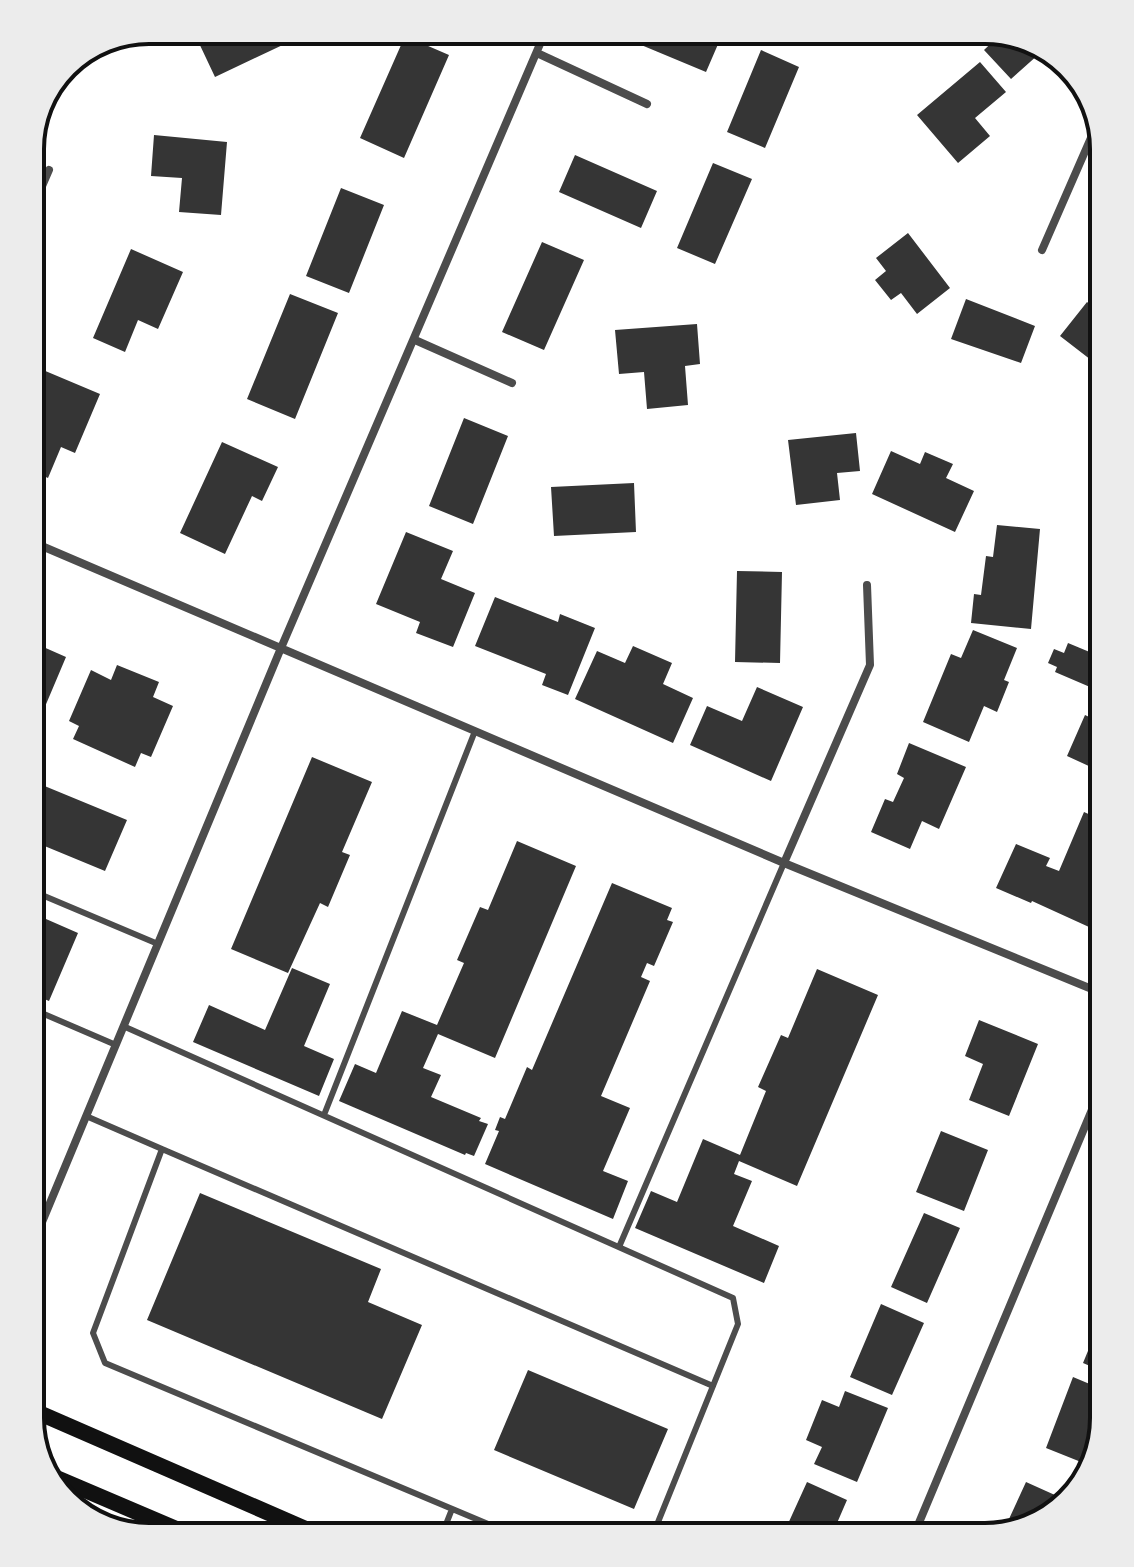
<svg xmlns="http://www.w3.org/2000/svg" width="1134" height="1567" viewBox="0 0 1134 1567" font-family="Raleway,sans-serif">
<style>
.building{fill:#353535}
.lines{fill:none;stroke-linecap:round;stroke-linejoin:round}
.service{stroke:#4c4c4c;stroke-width:6}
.minor{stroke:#4c4c4c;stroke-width:8}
.secondary{stroke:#111;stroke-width:16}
.rim{fill:none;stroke:#111;stroke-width:4}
</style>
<rect width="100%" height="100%" fill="#fff"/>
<!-- building -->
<path class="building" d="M220 30H284L289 42 215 77 198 41Z
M625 30H710L722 35 706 72 622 37Z
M1002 33 1045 46 1063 64 1055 72 1039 54 1011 79 984 50Z
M405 36 449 55 404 158 360 138Z
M761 50 799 67 765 148 727 132Z
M980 62 1006 92 975 118 990 136 958 163 917 115Z
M154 135 227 142 221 215 179 212 182 178 151 176Z
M575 155 657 191 641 228 559 192Z
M713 163 752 179 715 264 677 248Z
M341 188 384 205 349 293 306 276Z
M908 233 950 288 917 314 901 293 891 300 875 280 886 271 876 258Z
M542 242 584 260 544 350 502 332Z
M131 249 183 272 158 329 138 320 125 352 93 338Z
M290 294 338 313 295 419 247 399Z
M966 299 1035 326 1021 363 951 339Z
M1087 302 1104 315V370L1060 336Z
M697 324 700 364 685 366 688 405 647 409 644 372 619 374 615 330Z
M43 370 100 394 75 453 61 447 48 478 30 470V399Z
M464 418 508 436 473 524 429 506Z
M856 433 860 471 837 473 840 500 796 505 788 440Z
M222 442 278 467 262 501 252 496 225 554 180 533Z
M891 451 920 464 925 452 953 464 946 478 974 491 955 532 872 494Z
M634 483 636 532 554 536 551 487Z
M997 525 1040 529 1031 629 971 623 974 594 981 595 986 556 993 557Z
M406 532 453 551 441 579 475 593 453 647 416 633 420 622 376 604Z
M737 571 782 572 780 663 735 662Z
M495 597 558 622 560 614 595 628 568 695 542 685 546 674 475 646Z
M30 630 36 633 32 642 66 657 44 709 30 703Z
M973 630 1017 648 1004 680 1009 682 997 712 984 706 969 742 923 722 951 654 961 658Z
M1068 643 1104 658V693L1055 672 1057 667 1048 663 1054 649 1064 653Z
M633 646 672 663 663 684 693 698 673 743 575 699 597 651 625 663Z
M117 665 159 682 153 697 173 706 151 757 141 753 135 767 73 739 79 726 69 721 91 670 111 680Z
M757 687 803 707 771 781 690 745 707 706 742 721Z
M1085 715 1104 724V773L1067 756Z
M909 743 966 767 939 829 922 821 910 849 871 832 885 799 893 802 904 778 897 774Z
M312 757 372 782 342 852 350 855 328 907 320 903 288 973 231 949Z
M1104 773V801L1094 797Z
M30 780 127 820 105 871 30 840Z
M1084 812 1104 821V891L1089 927 1032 901 1031 903 996 888 1016 844 1050 858 1046 866 1059 871Z
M517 841 576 866 495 1058 438 1034 423 1068 441 1075 431 1097 481 1118 479 1121 488 1124 474 1156 466 1153 465 1155 339 1101 355 1064 376 1073 402 1011 437 1025 464 963 457 960 480 907 488 910Z
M612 883 672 908 667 920 673 922 654 966 647 963 641 977 650 981 601 1096 630 1108 603 1171 628 1181 613 1219 485 1164 499 1131 495 1130 500 1117 505 1119 527 1067 532 1070Z
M30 912 78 933 49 1001 30 993Z
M292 968 330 984 304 1046 334 1059 319 1096 193 1042 209 1005 265 1030Z
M817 969 878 995 797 1186 739 1161 734 1174 752 1181 733 1226 779 1246 764 1283 635 1228 651 1191 677 1202 703 1139 740 1155 766 1091 758 1087 781 1035 788 1038Z
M979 1020 1038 1044 1009 1116 969 1100 983 1064 965 1056Z
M941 1131 988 1150 964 1211 916 1192Z
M200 1193 381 1269 368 1302 422 1325 382 1419 147 1320Z
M924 1213 960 1228 927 1303 891 1287Z
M881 1304 924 1323 892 1395 850 1377Z
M1104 1312V1372L1083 1363Z
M528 1370 668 1429 634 1509 494 1450Z
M1073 1377 1104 1390V1419L1091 1466 1046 1448Z
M845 1391 888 1408 857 1482 814 1464 822 1447 806 1440 822 1400 839 1407Z
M807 1482 847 1500 831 1537H782Z
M1026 1482 1066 1500 1045 1521 1003 1532Z"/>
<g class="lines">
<!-- service -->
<path class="service" d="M30 890 158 944
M30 1008 116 1045
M123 1026 733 1298 738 1324 652 1537
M324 1115 475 731
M86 1116 162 1149
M619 1247 784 863
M441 1537 452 1509
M519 1537 105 1363 93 1333 162 1149 713 1386"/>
<!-- minor -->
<path class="minor" d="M537 53 647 104
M30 214 49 170
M1042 250 1097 124
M415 340 512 383
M30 541 784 863 1104 994
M784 863 870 665 867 585
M30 1251 281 648 546 30
M913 1537 1104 1081"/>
<!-- secondary -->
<path class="secondary" d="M30 1409 324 1537
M45 1473 195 1537"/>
</g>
<!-- crop -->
<path d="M0 0H1134V1567H0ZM149 44H985A105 105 0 0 1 1090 149V1418A105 105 0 0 1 985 1523H149A105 105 0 0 1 44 1418V149A105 105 0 0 1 149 44Z" fill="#ececec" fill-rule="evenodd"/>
<path class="rim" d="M149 44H985A105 105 0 0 1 1090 149V1418A105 105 0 0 1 985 1523H149A105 105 0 0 1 44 1418V149A105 105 0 0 1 149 44Z"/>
</svg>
